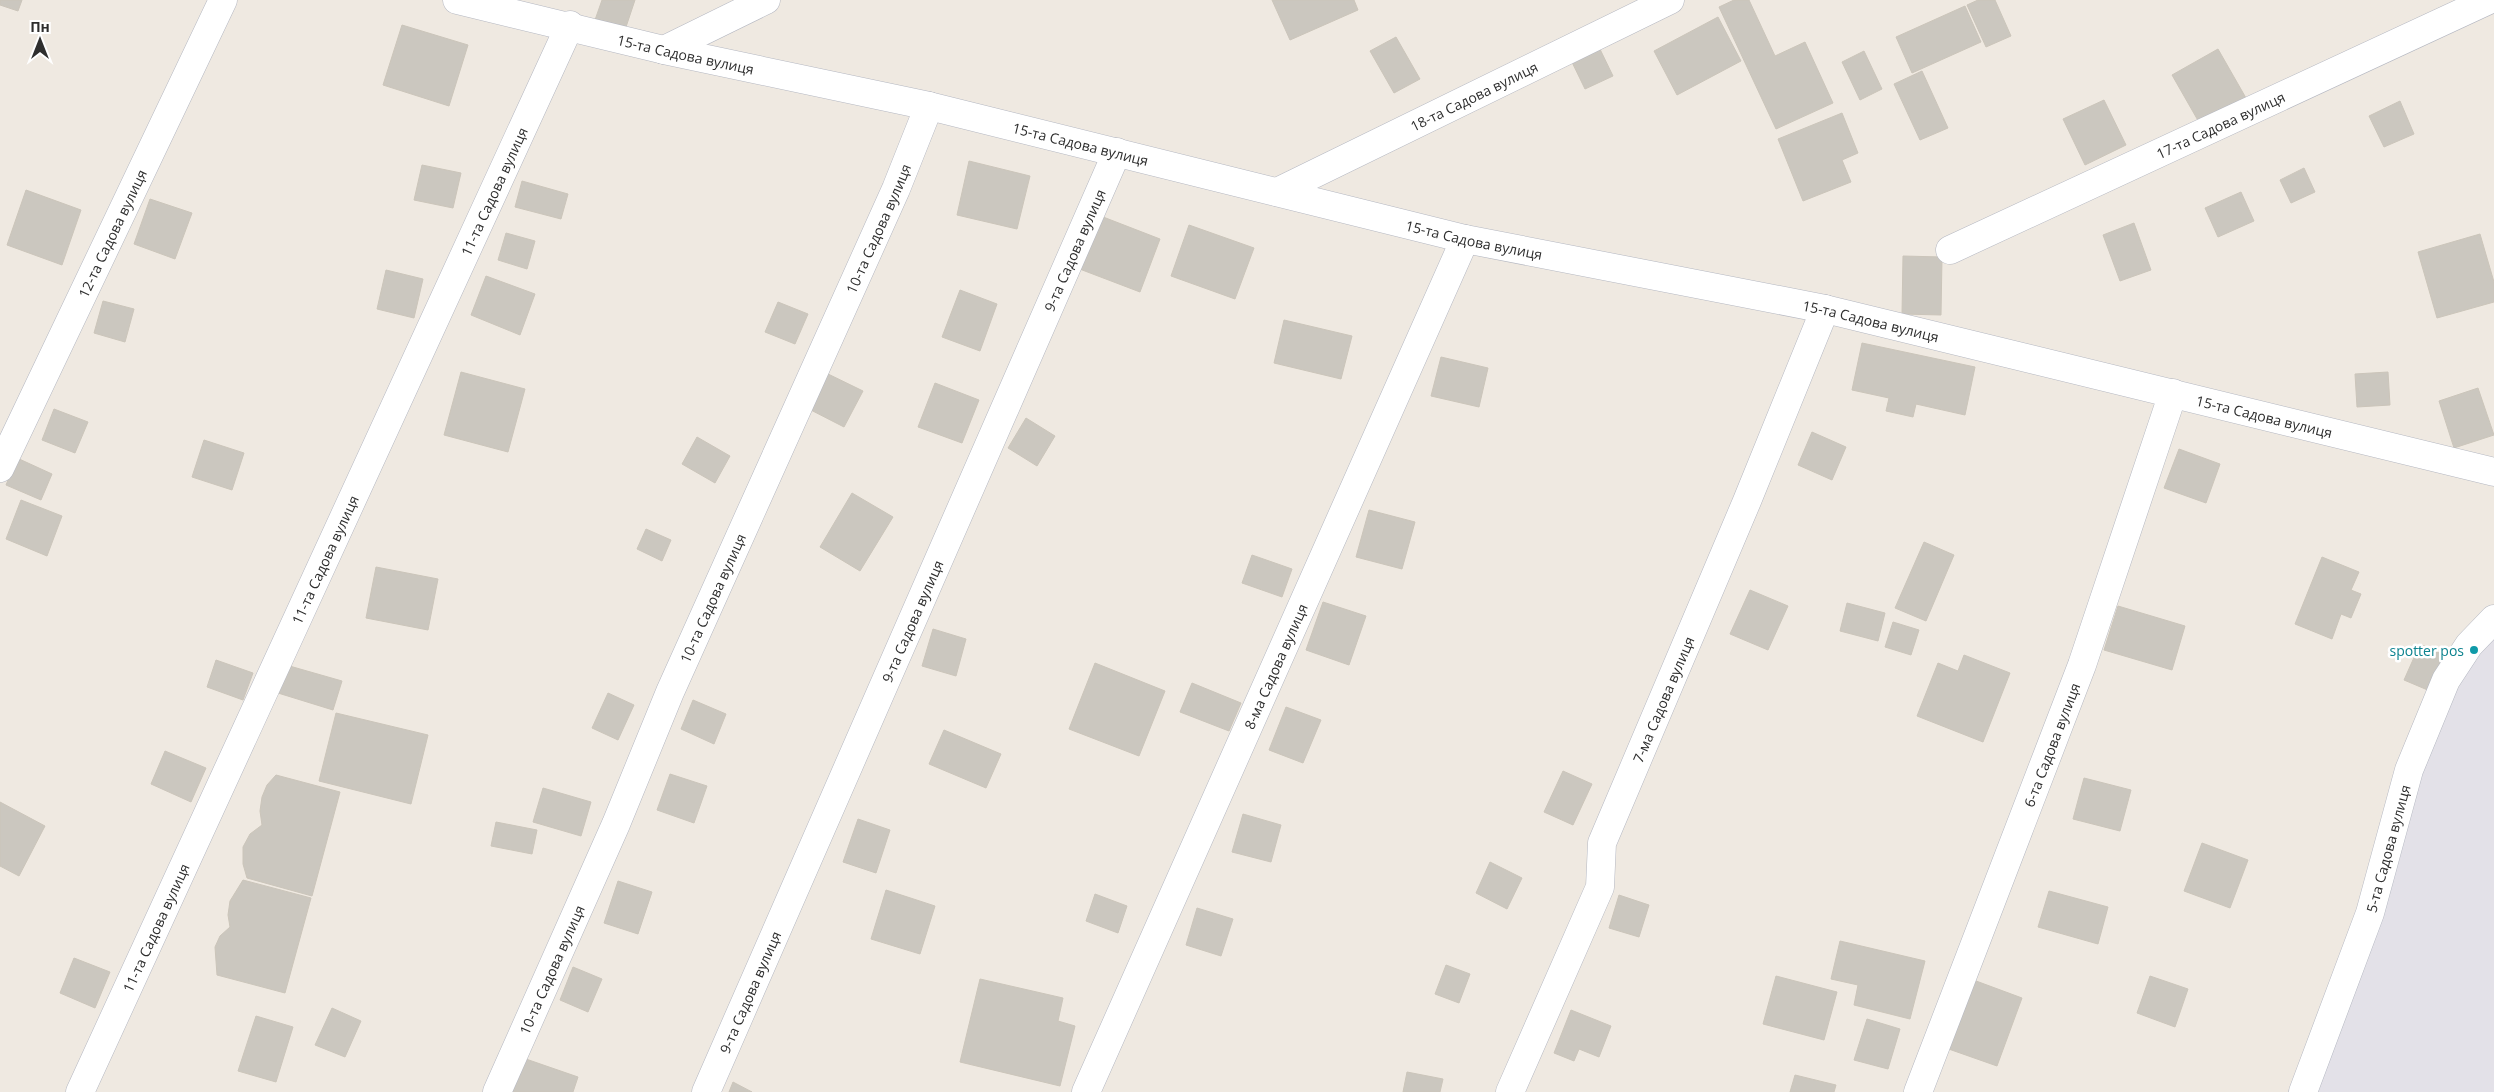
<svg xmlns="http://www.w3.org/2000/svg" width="2494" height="1092" viewBox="0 0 2494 1092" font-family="'Open Sans',sans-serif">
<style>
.industrial{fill:#e3e1e8}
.building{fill:#cbc7bf;stroke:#cbc5ba}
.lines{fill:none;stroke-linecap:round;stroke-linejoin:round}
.minor-casing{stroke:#b4b7c1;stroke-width:29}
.minor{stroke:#fff;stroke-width:28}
.culture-dot{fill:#0f9aa8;stroke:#fff;stroke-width:2}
.labels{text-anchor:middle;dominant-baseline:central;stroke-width:5;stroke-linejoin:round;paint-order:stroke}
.street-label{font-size:14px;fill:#2e2e2e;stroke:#fff}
.culture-label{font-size:14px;fill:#0d838f;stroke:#fff;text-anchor:end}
</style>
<rect width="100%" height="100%" fill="#efe9e1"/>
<!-- industrial -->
<path class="industrial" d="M2494 639V1092H2288L2440 707 2458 689 2466 666Z"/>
<!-- building -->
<path class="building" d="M0 0H22L18 11 0 5Z
M602 0H635L625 30 595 20Z
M1272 0H1354L1358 10 1290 40Z
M1734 0H1749L1775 56 1805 42 1833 103 1776 129 1719 7Z
M1978 0H1995L2011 36 1986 47 1967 5Z
M1965 6 1981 42 1912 73 1896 37Z
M1718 17 1741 61 1677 95 1654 51Z
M402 25 468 45 449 106 383 85Z
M1396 37 1420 79 1394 93 1370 51Z
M1597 43 1613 76 1585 89 1569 56Z
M2218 49 2246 98 2200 124 2172 75Z
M1864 51 1882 89 1860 100 1842 62Z
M1922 71 1948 128 1920 140 1894 84Z
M2104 100 2126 145 2085 165 2063 119Z
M2400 101 2414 134 2384 147 2369 116Z
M1842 113 1858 153 1842 160 1851 182 1803 201 1778 139Z
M969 161 1030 176 1017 229 957 215Z
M422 165 461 173 453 208 414 200Z
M2304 168 2315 192 2291 203 2280 180Z
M522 181 568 194 561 219 515 207Z
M26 190 81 210 62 265 7 245Z
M2241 192 2254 221 2218 237 2205 208Z
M150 199 192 213 175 259 134 244Z
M1098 215 1160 239 1140 292 1077 268Z
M2134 223 2151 270 2120 281 2103 235Z
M1189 225 1254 248 1235 299 1171 276Z
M506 233 535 241 527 269 498 260Z
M2480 234 2494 282V302L2437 318 2418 252Z
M1903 256 1942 257 1941 315 1902 314Z
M386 270 423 279 414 318 377 309Z
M486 276 535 294 520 335 471 315Z
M960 290 997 304 980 351 942 337Z
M103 301 134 309 125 342 94 333Z
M778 302 808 314 795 344 765 332Z
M1284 320 1352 336 1341 379 1274 363Z
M1862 343 1975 367 1965 415 1916 404 1913 417 1886 411 1889 398 1852 390Z
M1441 357 1488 368 1479 407 1431 396Z
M461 372 525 389 508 452 444 435Z
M824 372 863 391 844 427 805 407Z
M2388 372 2390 405 2357 407 2355 374Z
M935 383 979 400 962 443 918 427Z
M2478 388 2494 435 2454 448 2439 401Z
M54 409 88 422 75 453 42 440Z
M1026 418 1055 436 1037 466 1008 448Z
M1812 432 1846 447 1832 480 1798 465Z
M697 437 730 456 715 483 682 464Z
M204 440 244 453 232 490 192 477Z
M2179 449 2220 464 2206 503 2164 488Z
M17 458 52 474 41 500 6 485Z
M852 493 893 517 860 571 820 547Z
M21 500 62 516 47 556 6 539Z
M1369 510 1415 522 1402 569 1356 557Z
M646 529 671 540 662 561 637 549Z
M1924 542 1954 555 1926 621 1895 608Z
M1252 555 1292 569 1282 597 1242 583Z
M2322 557 2359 572 2351 590 2361 594 2351 618 2341 614 2332 639 2295 624Z
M376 567 438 579 428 630 366 618Z
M1750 590 1788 606 1768 650 1730 634Z
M1323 602 1366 616 1349 665 1306 650Z
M1847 603 1885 613 1878 641 1840 631Z
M2118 606 2185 626 2172 670 2104 650Z
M1893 622 1919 630 1911 655 1885 647Z
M933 629 966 639 956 676 922 666Z
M2420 644 2446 656 2430 691 2404 680Z
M1964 655 2010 673 1983 742 1917 716 1938 663 1958 671Z
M216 660 253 673 243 700 207 687Z
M1095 663 1165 691 1139 756 1069 729Z
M286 665 342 681 333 710 278 693Z
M1192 683 1241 703 1229 731 1180 712Z
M608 693 634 705 618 740 592 728Z
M693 700 726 714 714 744 681 729Z
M1286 707 1321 720 1303 763 1269 750Z
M336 713 428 735 411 804 319 781Z
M944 730 1001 754 986 788 929 764Z
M165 751 206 768 191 802 151 784Z
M1563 771 1592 784 1573 825 1544 812Z
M670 774 707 786 694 823 657 810Z
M276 775 340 792 312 896 247 878 243 864V847L250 834 262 825 260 811 262 797 267 785Z
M2084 778 2131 790 2120 831 2073 819Z
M543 788 591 802 581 836 533 822Z
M0 802 45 826 19 876 0 866Z
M1243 814 1281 825 1271 862 1232 852Z
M858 819 890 830 876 873 843 862Z
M496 822 537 830 532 854 491 846Z
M2202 843 2248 860 2230 908 2184 891Z
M1490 862 1522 878 1507 909 1476 893Z
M243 880 311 898 285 993 217 975 215 947 220 936 230 927 228 915 230 901Z
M618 881 652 892 638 934 604 923Z
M886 890 935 906 920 954 871 939Z
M2049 891 2108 907 2098 944 2038 927Z
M1095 894 1127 906 1118 933 1086 921Z
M1619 895 1649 905 1639 937 1609 928Z
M1197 908 1233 919 1221 956 1186 945Z
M1840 941 1925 961 1910 1019 1854 1005 1858 985 1831 979Z
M74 958 110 972 95 1008 60 993Z
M1446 965 1470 974 1459 1003 1435 994Z
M573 967 602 979 588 1012 560 1000Z
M1776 976 1837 992 1824 1040 1763 1024Z
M2150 976 2188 989 2175 1027 2137 1013Z
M1968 978 2022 998 1997 1066 1943 1047Z
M980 979 1063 998 1058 1021 1075 1026 1060 1086 960 1062Z
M332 1008 361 1021 345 1057 315 1045Z
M1571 1010 1611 1026 1599 1057 1579 1049 1574 1061 1554 1053Z
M256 1016 293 1027 276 1082 238 1071Z
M1867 1019 1900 1029 1888 1069 1854 1060Z
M523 1058 578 1077 573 1092H511Z
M1407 1072 1443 1079 1440 1092H1403Z
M1795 1075 1836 1085 1834 1092H1790Z
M733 1082 752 1092H729Z"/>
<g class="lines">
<defs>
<g id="minor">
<path id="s1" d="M457 0 664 50 929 106 1465 239 1825 309 2494 472"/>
<path d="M664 50 766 0"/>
<path id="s2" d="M1277 192 1670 0"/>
<path id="s3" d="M1950 250 2489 0"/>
<path id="s4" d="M0 468 223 0"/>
<path id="s5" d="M80 1092 570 25"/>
<path id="s6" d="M497 1092 616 824 670 692 896 189 929 106"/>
<path id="s7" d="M706 1092 1117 152"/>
<path id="s8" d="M1086 1092 1465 239"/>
<path id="s9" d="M1510 1092 1600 887 1602 843 1747 501 1825 309"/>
<path id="s10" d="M1918 1092 2082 665 2173 393"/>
<path id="s11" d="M2303 1092 2370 913 2409 770 2446 680 2469 645 2494 619"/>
</g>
</defs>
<!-- minor casing -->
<use href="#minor" class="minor-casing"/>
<!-- minor -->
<use href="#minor" class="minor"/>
</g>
<!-- markers -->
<circle class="culture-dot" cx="2474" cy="650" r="5"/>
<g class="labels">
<!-- street labels -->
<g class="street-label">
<text stroke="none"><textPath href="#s1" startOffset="235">15-та Садова вулиця</textPath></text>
<text stroke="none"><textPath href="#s2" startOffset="219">18-та Садова вулиця</textPath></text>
<text stroke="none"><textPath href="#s3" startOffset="298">17-та Садова вулиця</textPath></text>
<text stroke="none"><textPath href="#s1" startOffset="640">15-та Садова вулиця</textPath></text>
<text stroke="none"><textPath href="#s5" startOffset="991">11-та Садова вулиця</textPath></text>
<text stroke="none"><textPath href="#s6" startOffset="944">10-та Садова вулиця</textPath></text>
<text stroke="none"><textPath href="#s4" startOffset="260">12-та Садова вулиця</textPath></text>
<text stroke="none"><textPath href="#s1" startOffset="1045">15-та Садова вулиця</textPath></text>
<text stroke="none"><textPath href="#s7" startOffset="919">9-та Садова вулиця</textPath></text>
<text stroke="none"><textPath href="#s1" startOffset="1450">15-та Садова вулиця</textPath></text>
<text stroke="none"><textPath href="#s1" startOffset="1855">15-та Садова вулиця</textPath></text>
<text stroke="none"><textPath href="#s5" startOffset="586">11-та Садова вулиця</textPath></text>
<text stroke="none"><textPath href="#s6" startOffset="539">10-та Садова вулиця</textPath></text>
<text stroke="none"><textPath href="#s7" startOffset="514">9-та Садова вулиця</textPath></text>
<text stroke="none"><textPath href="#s8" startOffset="466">8-ма Садова вулиця</textPath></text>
<text stroke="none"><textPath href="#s9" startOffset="424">7-ма Садова вулиця</textPath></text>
<text stroke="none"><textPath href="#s10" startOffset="372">6-та Садова вулиця</textPath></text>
<text stroke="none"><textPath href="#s11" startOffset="258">5-та Садова вулиця</textPath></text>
<text stroke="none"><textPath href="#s5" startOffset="181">11-та Садова вулиця</textPath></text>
<text stroke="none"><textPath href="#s6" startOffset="134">10-та Садова вулиця</textPath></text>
<text stroke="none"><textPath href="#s7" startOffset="109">9-та Садова вулиця</textPath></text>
</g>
<!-- culture labels -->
<g class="culture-label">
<text x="2464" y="650">spotter pos</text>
</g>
</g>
<!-- north arrow -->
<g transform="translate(40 40)" stroke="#ffffff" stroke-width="4" paint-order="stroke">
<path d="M0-4L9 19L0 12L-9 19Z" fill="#2e2e2e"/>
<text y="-8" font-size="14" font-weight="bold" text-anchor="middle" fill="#2e2e2e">Пн</text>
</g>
</svg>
